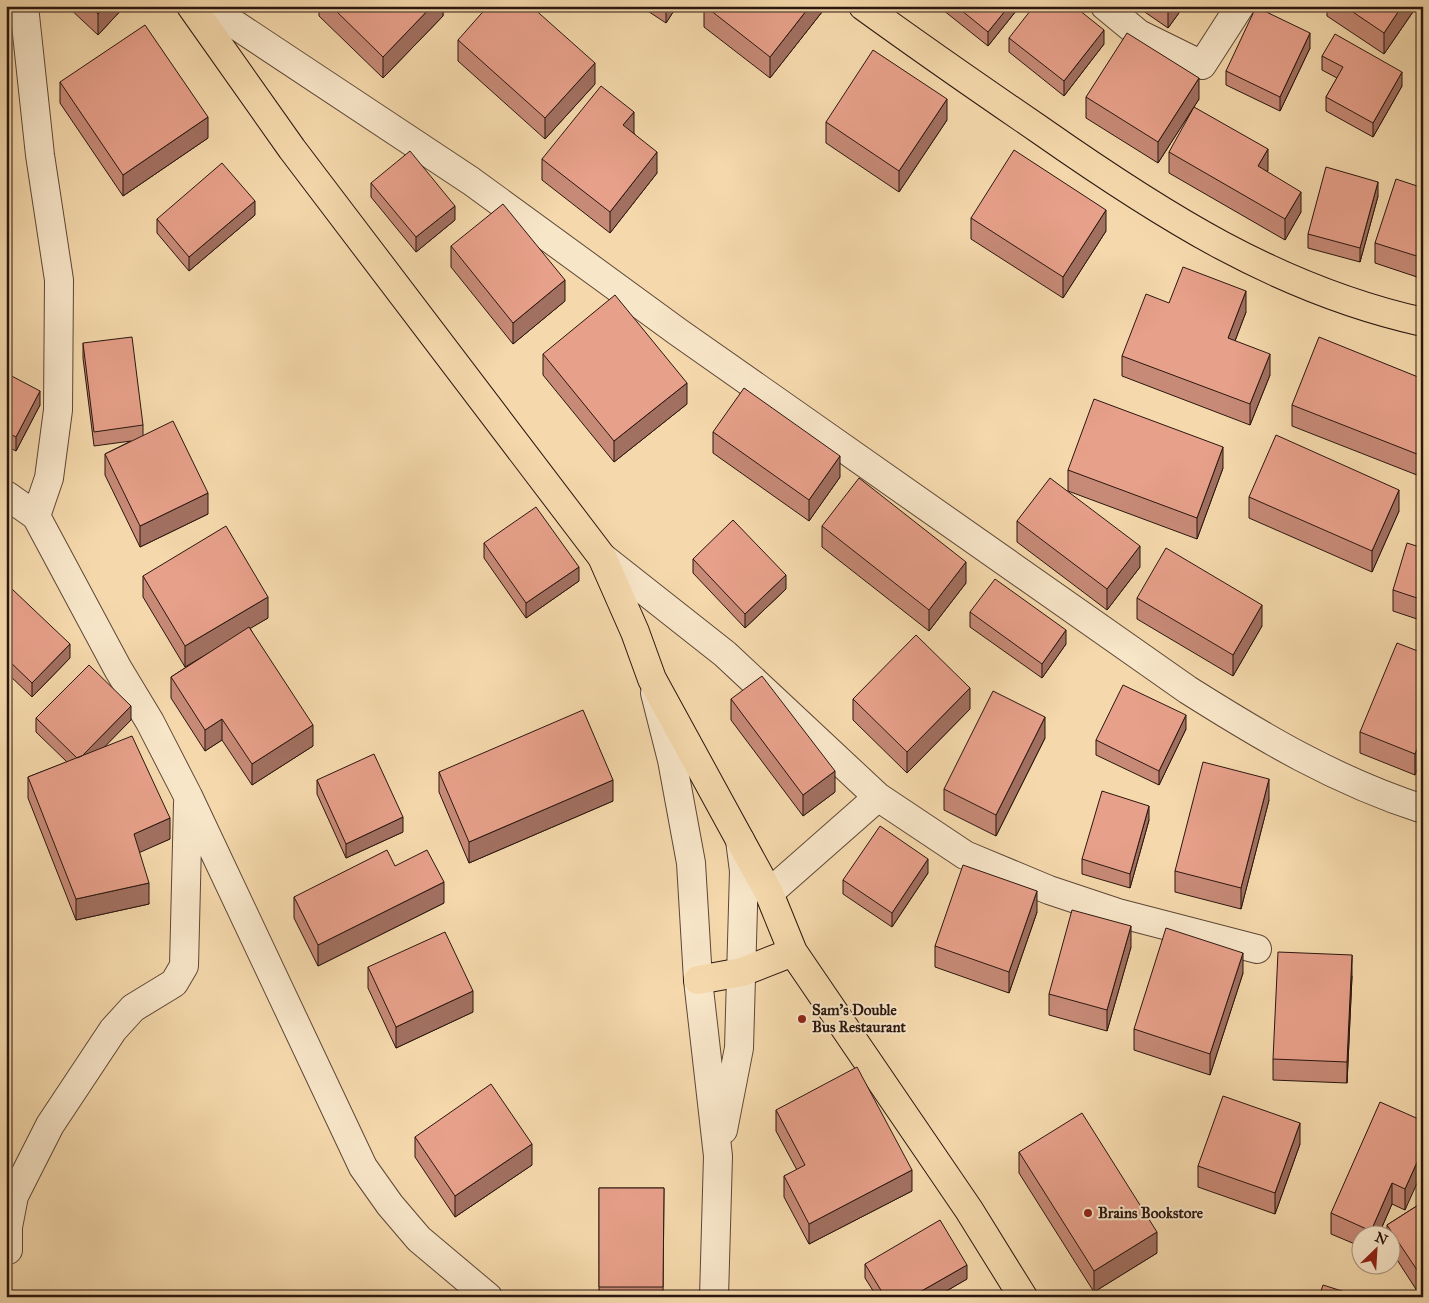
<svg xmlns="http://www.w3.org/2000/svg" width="1429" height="1303" viewBox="0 0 1429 1303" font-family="'IM FELL Great Primer',serif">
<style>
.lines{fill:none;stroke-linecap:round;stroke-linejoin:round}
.minor-casing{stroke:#5d4736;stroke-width:30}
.major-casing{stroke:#2a160f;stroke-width:30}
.minor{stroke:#f8e6c9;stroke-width:28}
.major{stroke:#f5d9ac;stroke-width:28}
.wall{fill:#c78a77;stroke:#2a160f}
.shaded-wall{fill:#a27061;stroke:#2a160f}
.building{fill:#e7a08a;stroke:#2a160f}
.poi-dot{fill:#8f2418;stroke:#f8e6c9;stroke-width:2}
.labels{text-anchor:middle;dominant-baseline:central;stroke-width:4;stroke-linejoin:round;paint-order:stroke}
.poi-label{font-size:15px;font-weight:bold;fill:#2a160f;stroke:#f8e6c9;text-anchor:start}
</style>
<rect width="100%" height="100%" fill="#f5d9ac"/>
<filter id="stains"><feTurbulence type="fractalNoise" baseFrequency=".004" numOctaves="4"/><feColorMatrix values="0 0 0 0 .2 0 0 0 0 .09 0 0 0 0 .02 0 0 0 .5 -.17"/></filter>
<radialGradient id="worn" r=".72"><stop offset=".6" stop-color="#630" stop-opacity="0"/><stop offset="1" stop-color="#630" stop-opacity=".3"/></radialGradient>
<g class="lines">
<defs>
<path id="minor" d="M24 6 40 155 59 280 58 410 49 478 36 516
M207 6 471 181 678 332 1188 690C1264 738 1336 781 1423 809
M1105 6 1139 34 1202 65 1240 6
M6 495 36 516 118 669 150 722 188 796 363 1167 390 1205 419 1239 488 1297
M602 557 725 654 878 797 965 855 1049 890 1118 913 1257 949
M655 693 672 760 691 863 698 980 718 1156 714 1297
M769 893 878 797
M723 1130 739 1048 744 871 740 840
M8 1250V1227L14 1196 50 1125 113 1030 133 1008 174 983 184 966 188 803"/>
<path id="major" d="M191 6 292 149 602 557 635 632 652 679 769 893 793 952 969 1210 1023 1297
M863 6C921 48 980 89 1040 130 1160 214 1278 290 1423 322
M698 980 742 972 793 952"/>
</defs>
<!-- minor casing -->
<use href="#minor" class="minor-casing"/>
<!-- major casing -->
<use href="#major" class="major-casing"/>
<!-- minor -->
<use href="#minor" class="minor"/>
<!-- major -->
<use href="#major" class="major"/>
</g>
<!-- wall -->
<path class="wall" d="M67 6H125L98 35Z
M319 6H443V16L383 78 319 16Z
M640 6H677L666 23Z
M704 6H822V12L770 78 704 27Z
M938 6H1020L988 46Z
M1136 6H1184L1168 28Z
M1327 6H1417L1384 54 1327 16Z
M1009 38 1104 44 1064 96 1009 52Z
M458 40 595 84 545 139 458 61Z
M1310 48 1280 111 1226 85V71Z
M1322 56 1402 86 1373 137 1326 111V97L1337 78 1322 70Z
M60 82 208 138 123 196 60 103Z
M1086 97 1199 99 1158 163 1086 118Z
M947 120 899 192 826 143V122Z
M634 133 657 173 610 233 542 180V159Z
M1169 152 1268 170 1267 172 1301 212 1285 240 1169 173Z
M371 183 455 220 416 252 371 197Z
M1423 188V279L1375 263V243Z
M1378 196 1360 262 1308 248V234Z
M255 215 189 271 157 233V219Z
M971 218 1106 231 1063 298 971 239Z
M451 246 565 301 513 344 451 267Z
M1169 303 1246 312 1235 341 1270 375 1250 425 1122 376V356Z
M83 343 143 425V435L208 514 140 547 105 475V454L131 441 94 446 83 358Z
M543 354 687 404 614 462 543 375Z
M6 373 40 405 16 451 6 446Z
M1423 379 1422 477 1292 426V405Z
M713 432 840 477 809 521 713 453Z
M1223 468 1197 539 1068 491V470Z
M1249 497 1399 511 1372 572 1249 518Z
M1017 521 1140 567 1107 610 1017 542Z
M822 526 966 583 929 631 822 547Z
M484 543 579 581 526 618 484 558Z
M1423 548V621L1393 611V590Z
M693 559 786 589 745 628 693 573Z
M143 576 268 618 250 628 313 746 252 785 222 740 205 751 171 698V677L202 657 185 667 143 597Z
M6 595 70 658 32 697 6 672Z
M1137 598 1262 626 1233 676 1137 619Z
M970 612 1066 644 1042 678 970 627Z
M1423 653V755L1415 775 1360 753V732Z
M731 699 835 792 803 816 731 720Z
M853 699 970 709 907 773 853 720Z
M36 718 131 720 104 747 170 839 139 852 149 904 76 920 28 798V777L67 762 36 732Z
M1186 729 1159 785 1096 755V740Z
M1045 738 996 836 944 810V789Z
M439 772 613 801 469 863 439 792Z
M317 780 403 832 346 858 317 794Z
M1269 800 1241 909 1175 892V871Z
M1149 820 1130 888 1082 874V859Z
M395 866 444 903 318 966 294 918V897Z
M928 873 892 927 843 894V880Z
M1037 912 1009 993 935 967V946Z
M1131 947 1107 1031 1049 1015V994Z
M368 967 473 1012 396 1048 368 988Z
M1243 973 1210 1075 1134 1050V1029Z
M1352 976 1347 1083 1273 1080V1059Z
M776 1110 912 1191 809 1244 784 1197V1176L797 1170 776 1131Z
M1423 1121 1405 1210 1392 1204 1378 1236H1362V1247L1331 1234V1213Z
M415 1137 532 1165 455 1217 415 1157Z
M1300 1144 1275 1214 1198 1187V1166Z
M1019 1152 1157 1253 1094 1292 1019 1173Z
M599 1188H664L663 1297H599Z
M1423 1202V1297H1421L1392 1252V1236H1387V1225Z
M865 1264 967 1279 936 1297H877L865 1278Z"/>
<!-- shaded-wall -->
<path class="shaded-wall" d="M105 6H125L98 35V14Z
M432 6H443V16L383 78V57Z
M666 6H677L666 23Z
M810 6H822V12L770 78V57Z
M1009 6H1020L988 46V32Z
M1169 6H1184L1168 28V8Z
M1402 6H1417L1384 54V33Z
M1104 30V44L1064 96V81Z
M1310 33V48L1280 111V97Z
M595 63V84L545 139V118Z
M1402 72V86L1373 137V123Z
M1199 78V99L1158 163V142Z
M947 99V120L899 192V171Z
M634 112V133L623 146V125Z
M208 117V138L123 196V175Z
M1268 149V170L1258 187V166Z
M657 152V173L610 233V212Z
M1378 182V196L1360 262V248Z
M1301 192V212L1285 240V219Z
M255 201V215L189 271V257Z
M455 206V220L416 252V237Z
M1106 210V231L1063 298V277Z
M565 280V301L513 344V323Z
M1246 291V312L1228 359V338Z
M1270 354V375L1250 425V404Z
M687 383V404L614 462V441Z
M40 391V405L16 451V437Z
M1223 447V468L1197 539V518Z
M1423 453V474L1422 477V456Z
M840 456V477L809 521V500Z
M1399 490V511L1372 572V551Z
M208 493V514L140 547V526Z
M1140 546V567L1107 610V589Z
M966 562V583L929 631V610Z
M579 567V581L526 618V603Z
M786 575V589L745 628V614Z
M268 597V618L185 667V646Z
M1262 605V626L1233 676V655Z
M1066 630V644L1042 678V664Z
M70 644V658L32 697V683Z
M970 688V709L907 773V752Z
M131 706V720L79 773V759Z
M1186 715V729L1159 785V771Z
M1045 717V738L996 836V815Z
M222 719V740L205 751V730Z
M313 725V746L252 785V764Z
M1423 734V755L1415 775V754Z
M835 771V792L803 816V795Z
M1269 779V800L1241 909V888Z
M613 780V801L469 863V842Z
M1149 806V820L1130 888V874Z
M403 817V832L346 858V844Z
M170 818V839L134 855V834Z
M928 859V873L892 927V913Z
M444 882V903L318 966V945Z
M149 883V904L76 920V899Z
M1037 891V912L1009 993V972Z
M1131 926V947L1107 1031V1010Z
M1243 953V973L1210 1075V1054Z
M1352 955V976L1347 1083V1062Z
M473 991V1012L396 1048V1027Z
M1300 1123V1144L1275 1214V1193Z
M532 1144V1165L455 1217V1196Z
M1423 1149V1170L1405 1210V1189Z
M912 1170V1191L809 1244V1224Z
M1392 1183V1204L1378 1236H1371V1231Z
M1157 1232V1253L1094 1292V1271Z
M967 1265V1279L936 1297H911Z"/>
<!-- building -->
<path class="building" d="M90 6H105L98 14Z
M331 6H432L383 57Z
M488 6H531L595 63 545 118 458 40Z
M705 6H810L770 57Z
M956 6H1009L988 32Z
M1034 6H1074L1104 30 1064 81 1009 38Z
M1344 6H1402L1384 33Z
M1256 7 1310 33 1280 97 1226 71Z
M145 25 208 117 123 175 60 82Z
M1127 33 1199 78 1158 142 1086 97Z
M1335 34 1402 72 1373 123 1326 97 1343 67 1322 56Z
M873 50 947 99 899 171 826 122Z
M601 86 634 112 623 125 657 152 610 212 542 159Z
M1194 107 1268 149 1258 166 1301 192 1285 219 1169 152Z
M1014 150 1106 210 1063 277 971 218Z
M410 151 455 206 416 237 371 183Z
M222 163 255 201 189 257 157 219Z
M1326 167 1378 182 1360 248 1308 234Z
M1396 179 1423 188V258L1375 243Z
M503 204 565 280 513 323 451 246Z
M1183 267 1246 291 1228 338 1270 354 1250 404 1122 356 1146 294 1169 303Z
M615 295 687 383 614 441 543 354Z
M132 337 143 425 94 432 83 343Z
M1319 337 1423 379V453L1422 456 1292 405Z
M6 373 40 391 16 437 6 432Z
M744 388 840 456 809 500 713 432Z
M1094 399 1223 447 1197 518 1068 470Z
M173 421 208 493 140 526 105 454Z
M1276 435 1399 490 1372 551 1249 497Z
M859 478 966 562 929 610 822 526Z
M1050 478 1140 546 1107 589 1017 521Z
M536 507 579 567 526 603 484 543Z
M733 520 786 575 745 614 693 559Z
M226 526 268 597 185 646 143 576Z
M1407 543 1423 548V600L1393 590Z
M1166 548 1262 605 1233 655 1137 598Z
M995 579 1066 630 1042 664 970 612Z
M12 589 70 644 32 683 6 658V595Z
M249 627 313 725 252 764 222 719 205 730 171 677Z
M916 635 970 688 907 752 853 699Z
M1397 643 1423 653V734L1415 754 1360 732Z
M89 665 131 706 82 756 77 758 36 718Z
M762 676 835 771 803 795 731 699Z
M1123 685 1186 715 1159 771 1096 740Z
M993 691 1045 717 996 815 944 789Z
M583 710 613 780 469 842 439 772Z
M132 736 170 818 134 834 149 883 76 899 28 777Z
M374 754 403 817 346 844 317 780Z
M1203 762 1269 779 1241 888 1175 871Z
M1102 791 1149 806 1130 874 1082 859Z
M880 826 928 859 892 913 843 880Z
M387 850 395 866 427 850 444 882 318 945 294 897Z
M963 865 1037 891 1009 972 935 946Z
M1072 910 1131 926 1107 1010 1049 994Z
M1166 928 1243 953 1210 1054 1134 1029Z
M445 932 473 991 396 1027 368 967Z
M1278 952 1352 955 1347 1062 1273 1059Z
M857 1067 912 1170 809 1224 784 1176 805 1165 776 1110Z
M491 1084 532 1144 455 1196 415 1137Z
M1223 1096 1300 1123 1275 1193 1198 1166Z
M1380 1102 1423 1121V1149L1405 1189 1392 1183 1371 1231 1331 1213Z
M1082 1113 1157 1232 1094 1271 1019 1152Z
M599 1188H664L663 1287H599Z
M1423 1202V1279L1387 1225Z
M940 1220 967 1265 911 1297H885L865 1264Z
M1323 1285 1361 1297H1319Z"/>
<!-- markers -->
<g class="poi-dot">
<circle cx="802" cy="1019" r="5"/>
<circle cx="1088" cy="1213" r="5"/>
</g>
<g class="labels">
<!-- poi labels -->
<g class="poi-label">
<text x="812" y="1010">Sam's Double<tspan x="812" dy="17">Bus Restaurant</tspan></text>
<text x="1098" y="1213">Brains Bookstore</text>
</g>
</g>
<!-- margin -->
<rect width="1429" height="1303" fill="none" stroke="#f5d9ac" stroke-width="25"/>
<rect x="8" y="8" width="1414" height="1288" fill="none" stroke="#2a160f" stroke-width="2.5"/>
<rect x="12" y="12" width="1404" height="1278" fill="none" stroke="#2a160f"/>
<!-- north arrow -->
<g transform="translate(1376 1250) rotate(25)"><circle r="24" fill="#f8e6c9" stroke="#a6937f"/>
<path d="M0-4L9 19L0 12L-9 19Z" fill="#8f2418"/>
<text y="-8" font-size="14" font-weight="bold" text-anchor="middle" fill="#2a160f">N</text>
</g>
<rect width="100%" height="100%" filter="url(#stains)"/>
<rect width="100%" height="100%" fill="url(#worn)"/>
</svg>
